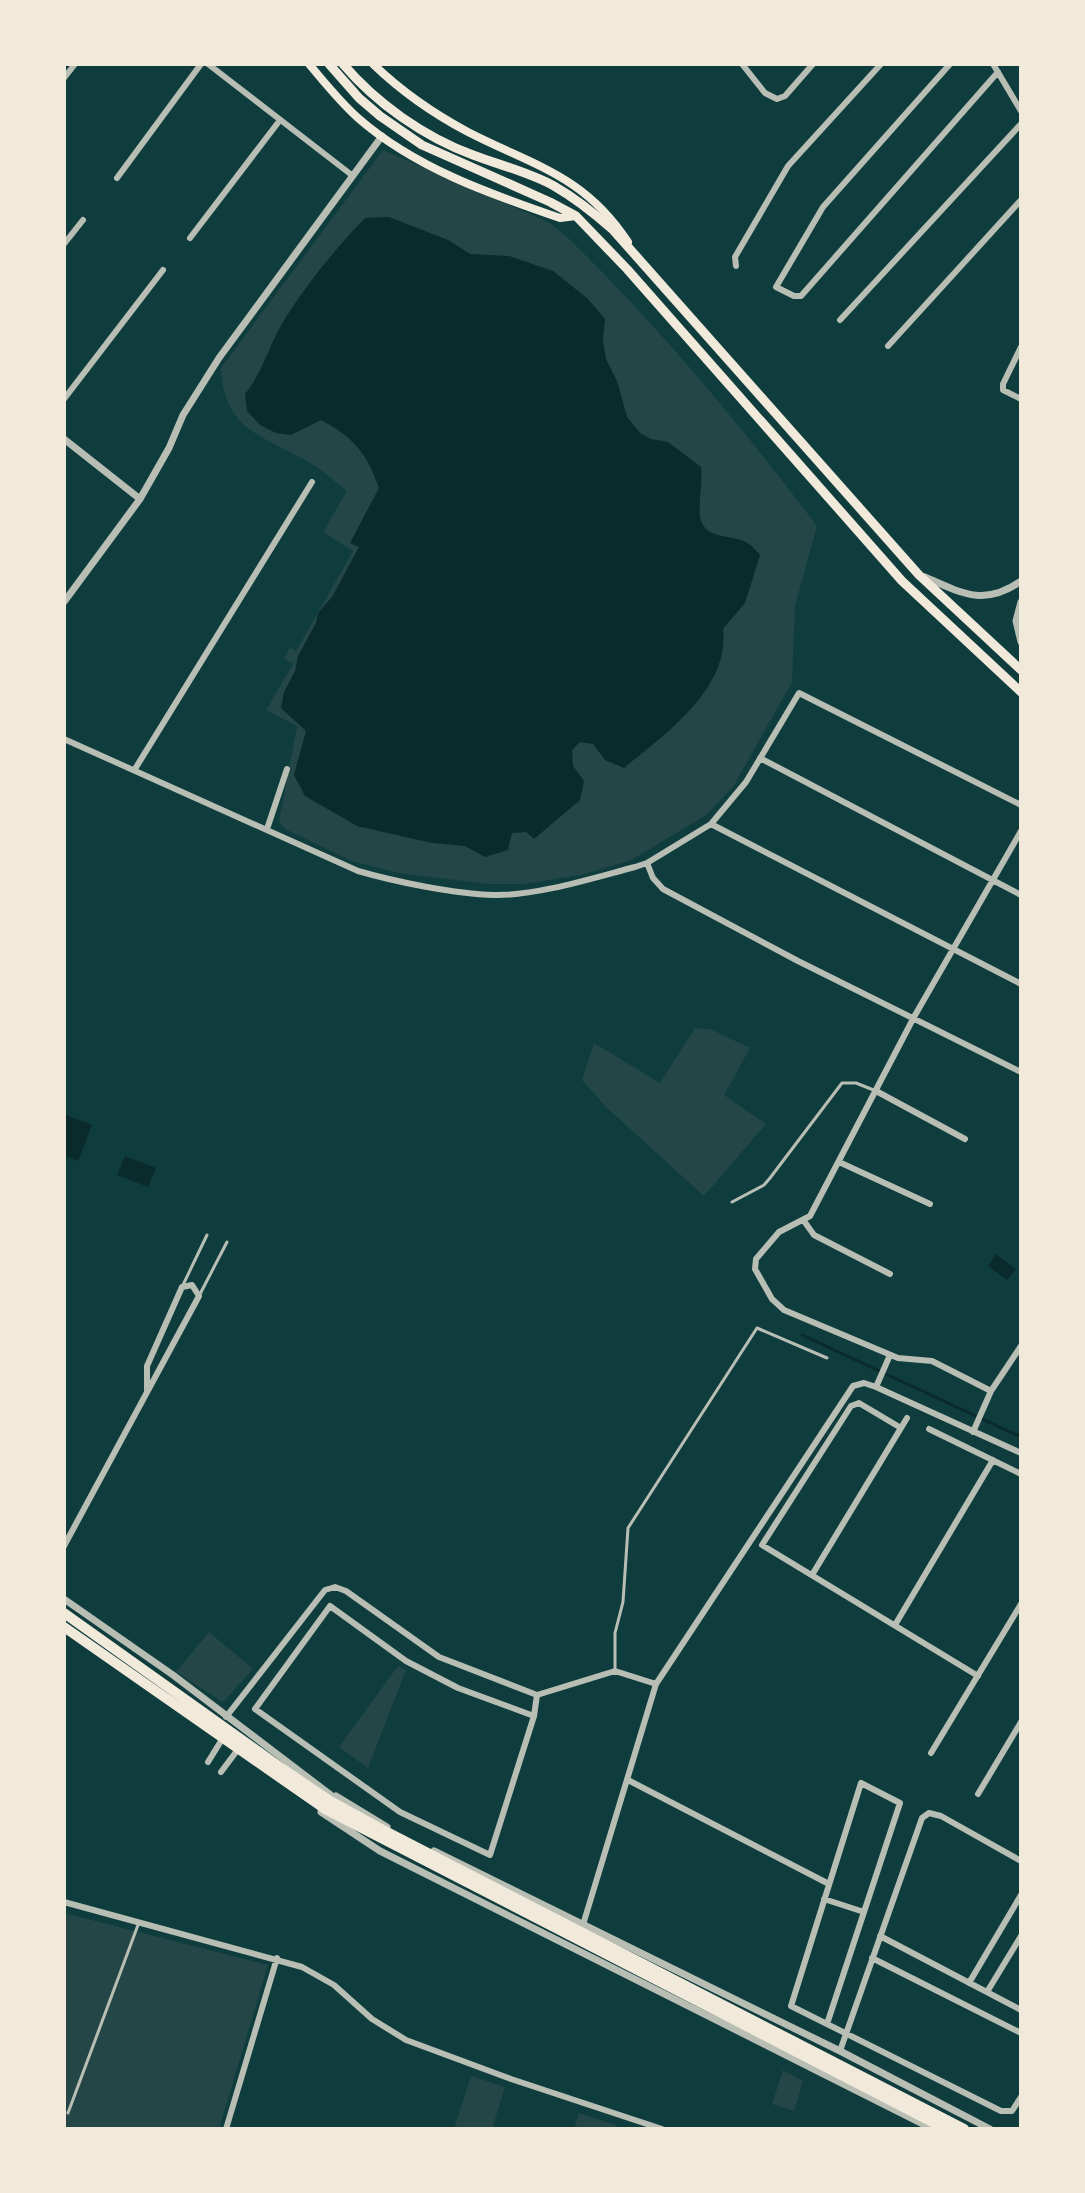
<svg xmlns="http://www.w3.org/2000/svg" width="1085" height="2193" viewBox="0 0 1085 2193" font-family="'Roboto Condensed',sans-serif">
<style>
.green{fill:#244646}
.water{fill:#0a2a2b}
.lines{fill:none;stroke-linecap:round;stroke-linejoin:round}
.stream{stroke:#0a2a2b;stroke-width:3}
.service{stroke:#b8beb3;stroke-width:3}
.minor{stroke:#b8beb3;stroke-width:6}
.tertiary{stroke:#b8beb3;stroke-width:7}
.secondary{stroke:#f1e9da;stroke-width:8}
.trunk{stroke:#f1e9da;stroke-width:9}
.motorway{stroke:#f1e9da;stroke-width:10}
</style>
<rect width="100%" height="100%" fill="#0f3d3e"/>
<!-- green -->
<path class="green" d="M383 150 530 214 550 223 565 235C659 326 738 422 817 526L795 606 792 682 733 787 706 815 650 849 629 861 580 875 523 884H488L398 873 352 861 285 829 279 821 297 726 266 710 293 664 284 658 290 648 296 651 353 551 323 532 347 491C334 481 321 469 307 461 261 435 224 430 221 368Z
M695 1028 710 1029 750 1048 724 1095 766 1124 704 1196 606 1107 582 1080 594 1043 660 1083Z
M209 1632 253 1669 223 1702 176 1672Z
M398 1666 406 1670 368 1768 339 1747Z
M64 1913 268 1965 219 2129H64Z
M783 2070 803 2081 794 2111 772 2104Z
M471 2076 505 2087 492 2129H454Z
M579 2113 616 2125 614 2129H574Z"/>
<!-- water -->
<path class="water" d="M389 217 448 240 470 254 509 256 553 271 588 299 605 319 603 340 606 359 617 381 627 417 640 433 651 439 668 442 701 467C703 484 698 501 700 517 704 538 726 535 741 540 750 543 754 548 760 555L745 603 723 629C730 689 665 734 624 768L605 760 593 744 580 742 572 750 573 766 584 781 580 800 534 839 526 832 512 833 508 850 485 857 465 846 432 843 357 826 305 796 294 775 306 731 281 708 284 692 295 671 298 656 316 623 318 613 332 597 359 547 350 543 379 488C367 453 353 437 321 420L291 435 276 433 260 425 247 411 245 394C263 372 269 345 283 322 305 286 336 248 365 218Z
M64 1114 92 1125 78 1161 64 1156Z
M125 1156 156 1168 148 1187 117 1175Z
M996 1254 1016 1269 1007 1280 988 1266Z"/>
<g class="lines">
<!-- stream -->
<path class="stream" d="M802 1335 1021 1437"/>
<!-- service -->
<path class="service" d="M732 1202 764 1185 770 1178 842 1083H856L876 1091
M182 1287 207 1235
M199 1296 227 1242
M615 1669V1633L623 1602 628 1528 757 1328 827 1358
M68 2113 138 1925"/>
<!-- minor -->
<path class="minor" d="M208 64 353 176
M742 64 765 93 777 99 785 96 813 64
M950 64 823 207 776 287 794 296H801L998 72
M993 64 1021 111
M64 78 75 64
M117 178 201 64
M190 238 280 120
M64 244 83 220
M736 266 735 257 788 166 881 64
M840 320 1021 124
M888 346 1021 200
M1021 347 1003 384V390L1021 399
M64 399 163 270
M64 739 358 871C396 882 455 894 494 895 536 896 593 878 635 867L647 863 711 824 746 782 799 693 1021 805
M760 758 1021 895
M135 769 312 482
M711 824 1021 984
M267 829 287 769
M647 863 653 878 663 889 798 961 1019 1071
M876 1091 965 1139
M839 1162 930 1204
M804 1221 814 1235 890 1274
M876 1387 890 1355
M991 1391 932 1361 898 1358 784 1310 772 1299 755 1269 756 1259 779 1232 810 1216 914 1017 1021 831
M901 1428 859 1403 851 1406 762 1545 978 1676
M929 1429 1021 1474
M973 1432 991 1391 1021 1346
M64 1546 199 1296 192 1285 182 1287 147 1366V1391
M812 1575 907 1418
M895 1625 993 1460
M534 1716 458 1688 406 1661 330 1606 255 1709 400 1812 490 1855 534 1716 537 1695
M226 1717 325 1590 335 1587 346 1591 439 1657 537 1695 615 1671 656 1684
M931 1753 1021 1604
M208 1762 221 1741
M221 1772 236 1752
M628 1780 829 1884
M978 1794 1021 1722
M824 1899 864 1912
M64 1902 302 1967 334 1985 372 2019 406 2040 511 2079 662 2129
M582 1928 656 1684 853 1386 864 1383 876 1387 1021 1453
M880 1936 1021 2010
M872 1958 1021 2033
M969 1983 1021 1895
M987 1992 1021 1936
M827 2024 900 1803 861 1783 791 2006 1001 2111H1012L1021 2097
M840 2051 922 1818 929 1813 941 1816 1021 1861
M226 2129 277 1958"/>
<!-- tertiary -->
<path class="tertiary" d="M64 439 140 499
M925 577C961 593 985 607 1021 581
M64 602 140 499 169 448 183 415 219 358 382 136
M1021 602 1016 621 1021 642
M64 1599 173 1675 340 1802
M336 1796 387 1827
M321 1812 380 1851 933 2129
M434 1851 840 2051 990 2129"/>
<!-- secondary -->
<path class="secondary" d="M309 64C325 83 340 102 358 118 415 168 490 194 560 218L576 216
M373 64C401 91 434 114 468 132 534 166 584 175 628 242"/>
<!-- trunk -->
<path class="trunk" d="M329 64 359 98 380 116 422 145 550 202 576 216 627 269 902 581 1021 692
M343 64C376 103 424 137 473 155 499 165 529 172 554 186 575 198 594 213 613 230L919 575 1021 670"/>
<!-- motorway -->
<path class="motorway" d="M64 1613 280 1767 330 1801 383 1830 964 2129
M64 1627 325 1809 946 2129"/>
</g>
<!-- border -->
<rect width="1085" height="2193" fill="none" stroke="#f1e9da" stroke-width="132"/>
</svg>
